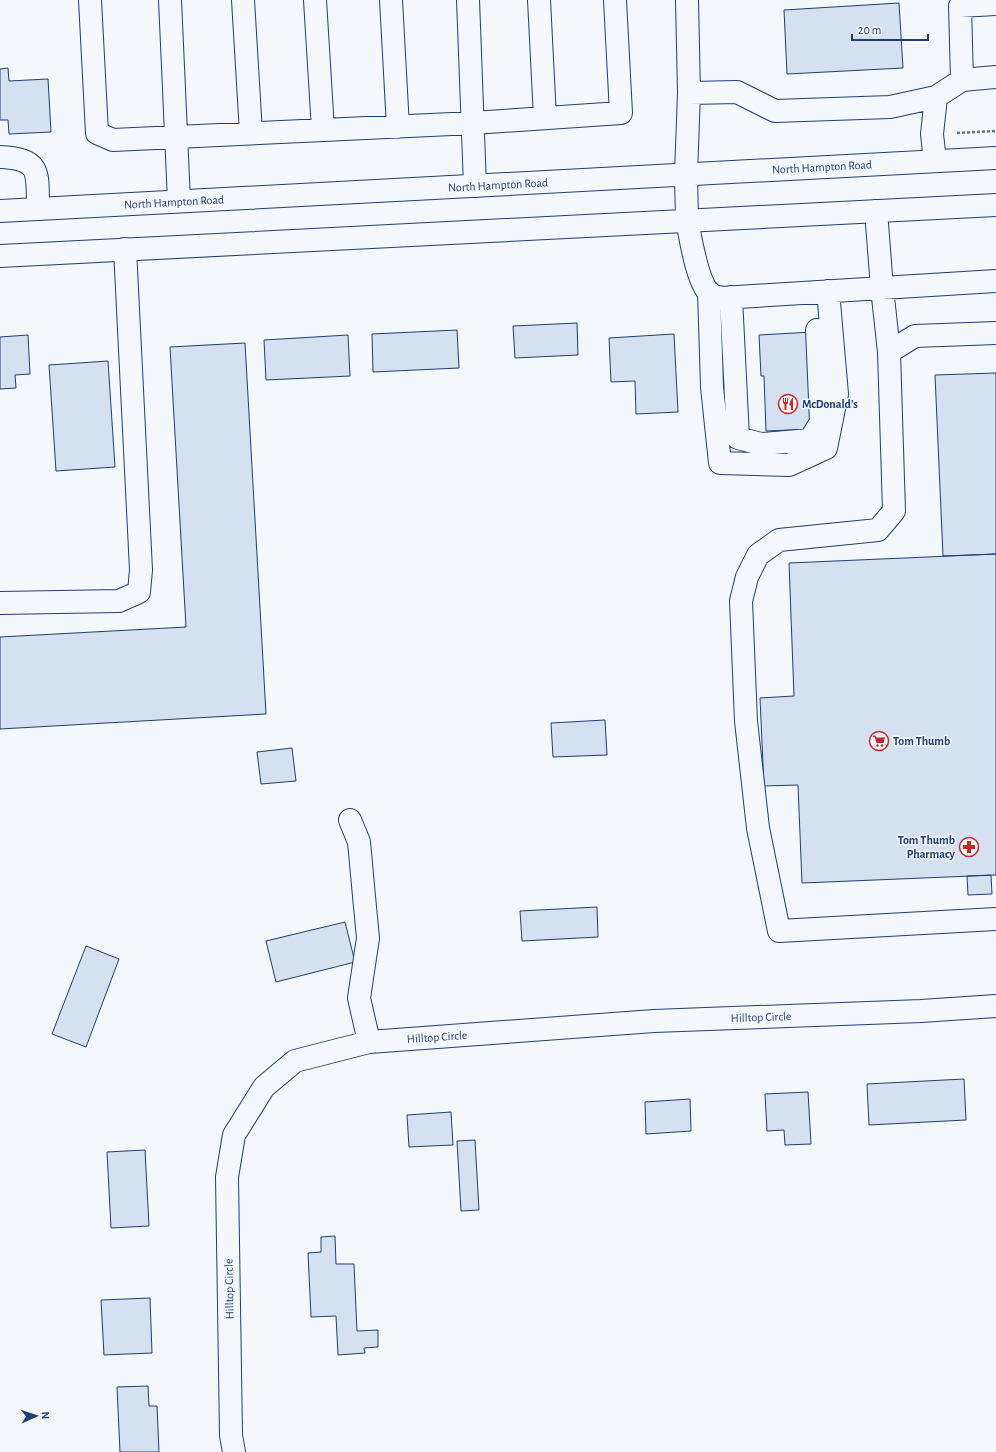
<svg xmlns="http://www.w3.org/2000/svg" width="996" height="1452" viewBox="0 0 996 1452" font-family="'Alegreya Sans',sans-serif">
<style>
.building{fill:#d5e0f0;stroke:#1d3f73}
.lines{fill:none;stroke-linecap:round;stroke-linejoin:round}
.minor-casing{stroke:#1d3f73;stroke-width:24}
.major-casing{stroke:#1d3f73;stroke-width:24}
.path{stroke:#5e769c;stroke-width:2.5;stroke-dasharray:3 2;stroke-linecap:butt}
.minor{stroke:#f4f7fb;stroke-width:22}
.major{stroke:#f4f7fb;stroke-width:22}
.labels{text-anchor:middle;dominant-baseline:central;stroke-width:3;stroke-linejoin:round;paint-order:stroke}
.street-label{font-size:12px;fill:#1d3f73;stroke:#f4f7fb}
.poi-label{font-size:12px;font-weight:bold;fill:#1d3f73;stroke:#f4f7fb;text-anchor:start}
</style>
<rect width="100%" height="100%" fill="#f4f7fb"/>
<!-- building -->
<path class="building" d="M899 3 903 68 787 74 784 10Z
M8 68 9 81 48 79 51 132 9 134 8 120H0V69Z
M577 323 578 355 515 358 513 326Z
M457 330 459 368 373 372 372 334Z
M812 332 813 429 766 431 764 376H761L759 335Z
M674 334 678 412 636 414 635 381 611 382 609 338Z
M28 335 30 374 15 375 16 388 0 389V337Z
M348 335 350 376 266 380 264 340Z
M245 343 266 714 0 729V637L186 627 170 347Z
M108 361 115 467 56 471 49 365Z
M996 373V554L943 556 935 375Z
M996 554V875L802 883 798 785 764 786 760 698 794 696 789 563Z
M605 720 607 755 553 757 551 723Z
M292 748 296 781 261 784 257 752Z
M991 875 992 894 968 895 967 876Z
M597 907 598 937 522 941 520 911Z
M345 922 355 962 276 982 266 941Z
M86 946 119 959 86 1047 52 1034Z
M964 1079 966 1120 869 1125 867 1084Z
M808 1092 811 1144 785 1145 784 1130 767 1131 765 1094Z
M690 1099 691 1131 646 1134 645 1102Z
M451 1112 453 1145 409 1147 407 1115Z
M475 1140 479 1210 461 1211 457 1141Z
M145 1150 149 1226 111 1228 107 1152Z
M335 1236 336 1264H354L357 1331 378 1330V1347L364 1348 365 1353 338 1355 336 1316 311 1317 308 1253 321 1252V1237Z
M150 1298 152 1353 104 1355 101 1300Z
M148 1386 149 1406H157L159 1452H120L117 1387Z"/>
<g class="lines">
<defs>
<path id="minor" d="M90 0 97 133 113 140 473 123 621 113 615 0
M170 0 179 201
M243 0 251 133
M315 0 323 130
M391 0 398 127
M468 0 475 186
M539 0 545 118
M962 80 960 6 996 4
M689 93 737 92 775 111 890 107 936 97
M0 157C43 159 37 174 38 209
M935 161 932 134 936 97 962 80 996 77
M686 174 689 93 687 0
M876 211 882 288 996 281
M687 221C691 239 696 277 708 292 712 296 717 297 722 298L882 288 889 352
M709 292 712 387 720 463 789 465 826 448 837 394 828 291
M731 297 738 438 761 444 810 440 821 422 817 330
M996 333 915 336 889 352 894 511 878 530 779 540 758 555 747 577 741 601 746 721 758 828 779 931 996 919
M0 603 119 601 139 592 141 570 125 249
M350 820 359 842 365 907 368 938 359 998 369 1042
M234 1452 231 1435 227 1177 234 1135 264 1087 295 1061 369 1042 654 1021 921 1011 996 1006"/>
<path id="major" d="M686 174 687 221
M0 211 996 158
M0 256 996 205"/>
</defs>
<!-- minor casing -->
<use href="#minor" class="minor-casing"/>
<!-- major casing -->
<use href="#major" class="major-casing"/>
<!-- path -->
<path class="path" d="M957 133 996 131"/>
<!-- minor -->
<use href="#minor" class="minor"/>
<!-- major -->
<use href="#major" class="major"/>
</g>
<!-- icons -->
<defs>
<symbol id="restaurant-ring" viewBox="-11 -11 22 22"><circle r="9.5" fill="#f4f7fb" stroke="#c62828" stroke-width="1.5"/><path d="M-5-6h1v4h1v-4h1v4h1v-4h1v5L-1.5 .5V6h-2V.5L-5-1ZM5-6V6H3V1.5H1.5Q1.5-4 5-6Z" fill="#c62828"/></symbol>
<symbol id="supermarket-ring" viewBox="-11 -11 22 22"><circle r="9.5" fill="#f4f7fb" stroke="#c62828" stroke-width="1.5"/><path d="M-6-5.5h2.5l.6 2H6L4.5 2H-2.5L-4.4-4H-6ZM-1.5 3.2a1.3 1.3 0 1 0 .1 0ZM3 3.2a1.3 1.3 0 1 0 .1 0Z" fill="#c62828"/></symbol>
<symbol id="pharmacy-ring" viewBox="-11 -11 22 22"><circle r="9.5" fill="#f4f7fb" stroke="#c62828" stroke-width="1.5"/><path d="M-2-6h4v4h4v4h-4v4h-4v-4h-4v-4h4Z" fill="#c62828"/></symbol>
</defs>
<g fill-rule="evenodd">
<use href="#restaurant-ring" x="777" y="393" width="22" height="22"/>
<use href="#supermarket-ring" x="868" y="730" width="22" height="22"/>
<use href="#pharmacy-ring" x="958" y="836" width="22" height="22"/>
</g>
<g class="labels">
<!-- street labels -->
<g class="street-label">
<text transform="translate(822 167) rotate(-3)">North Hampton Road</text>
<text transform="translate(498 185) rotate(-3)">North Hampton Road</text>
<text transform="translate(174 202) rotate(-3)">North Hampton Road</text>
<text transform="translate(761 1017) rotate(-2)">Hilltop Circle</text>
<text transform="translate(437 1037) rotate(-4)">Hilltop Circle</text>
<text transform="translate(229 1289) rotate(-91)">Hilltop Circle</text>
</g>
<!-- poi labels -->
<g class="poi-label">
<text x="802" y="404">McDonald's</text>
<text x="893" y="741">Tom Thumb</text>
<text x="955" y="840" text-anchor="end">Tom Thumb<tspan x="955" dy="14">Pharmacy</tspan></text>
</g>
</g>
<!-- north arrow -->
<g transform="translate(36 1416) rotate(87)" stroke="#f4f7fb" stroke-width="3" paint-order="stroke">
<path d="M0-3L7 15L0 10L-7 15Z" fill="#1d3f73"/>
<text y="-6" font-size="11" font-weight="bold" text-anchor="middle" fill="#1d3f73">N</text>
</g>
<!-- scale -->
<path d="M852 34v6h76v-6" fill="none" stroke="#1d3f73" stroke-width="2"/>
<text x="858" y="34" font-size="12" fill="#1d3f73" stroke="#f4f7fb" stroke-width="3" paint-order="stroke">20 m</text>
</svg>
